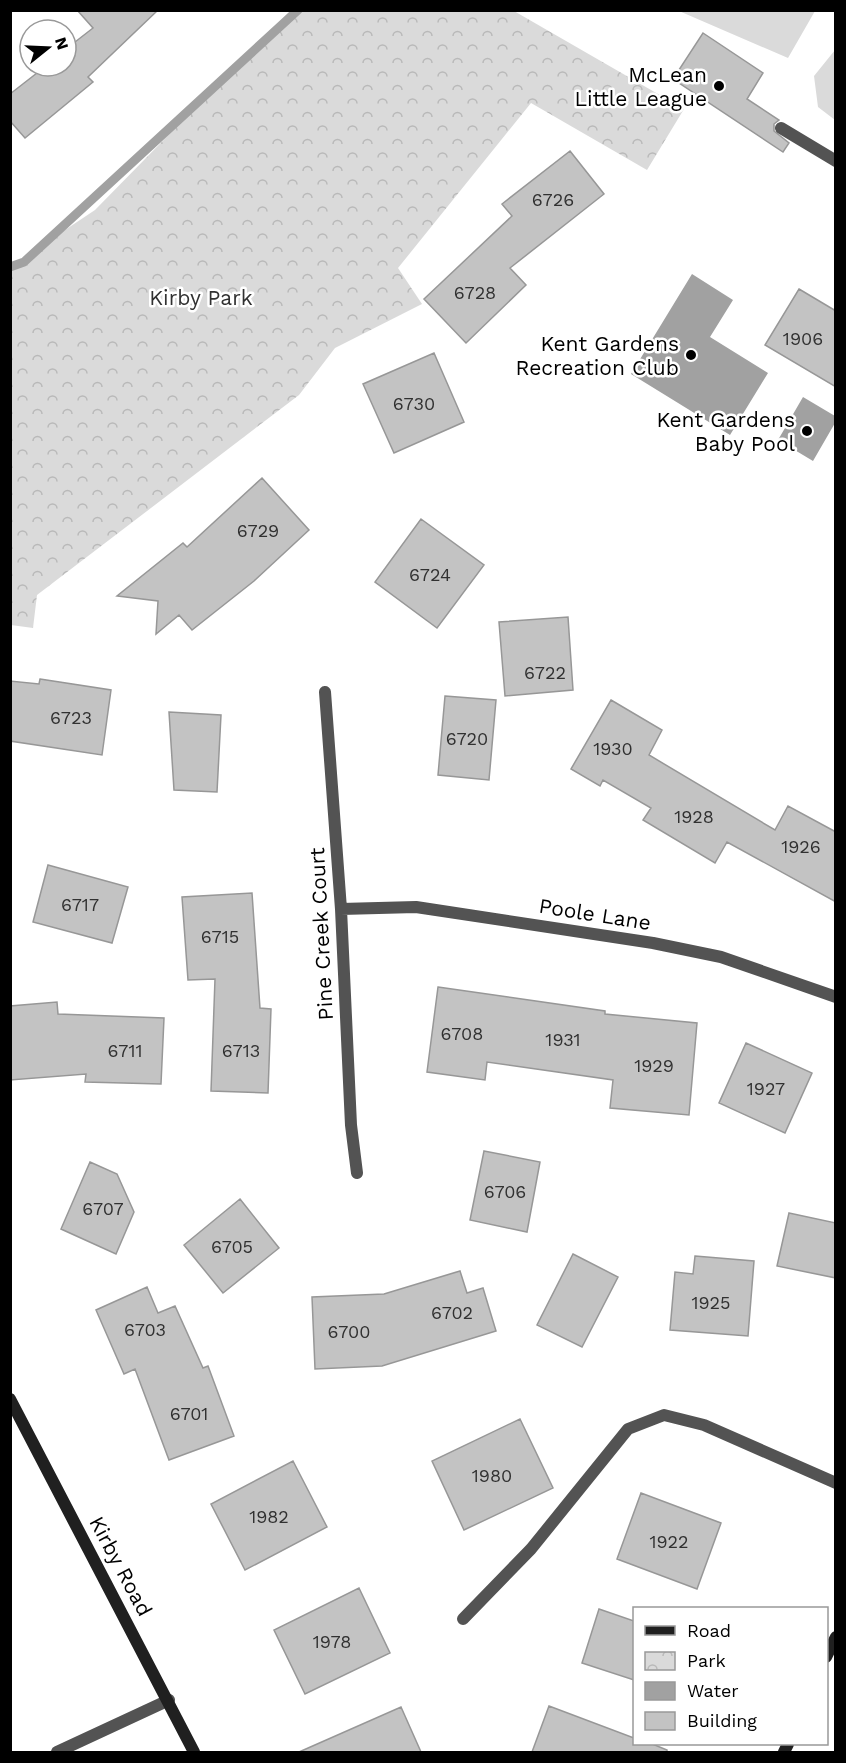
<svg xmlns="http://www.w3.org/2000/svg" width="846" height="1763" viewBox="0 0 846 1763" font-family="'Work Sans',sans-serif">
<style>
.park{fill:url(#park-crowns)}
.pitch{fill:#dadada}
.water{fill:#a1a1a1}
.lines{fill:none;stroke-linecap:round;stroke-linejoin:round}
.stream{stroke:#a1a1a1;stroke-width:9}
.building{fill:#c3c3c3;stroke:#979797;stroke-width:1.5}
.service{stroke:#535353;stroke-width:12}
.minor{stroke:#535353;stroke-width:12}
.secondary{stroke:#202020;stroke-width:12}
.poi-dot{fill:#000;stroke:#fff;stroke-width:2}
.labels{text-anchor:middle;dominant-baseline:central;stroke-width:5;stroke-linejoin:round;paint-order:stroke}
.number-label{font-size:18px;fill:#313131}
.poi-label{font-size:21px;fill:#000;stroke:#fff;text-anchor:end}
.park-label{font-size:21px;fill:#313131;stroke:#fff}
.street-label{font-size:21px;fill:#000;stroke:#fff}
</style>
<defs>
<pattern id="park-crowns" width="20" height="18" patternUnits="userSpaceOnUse" patternTransform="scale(1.5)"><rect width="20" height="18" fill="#dadada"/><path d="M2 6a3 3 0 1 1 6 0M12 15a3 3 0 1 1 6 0" fill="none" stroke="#b9b9b9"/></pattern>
</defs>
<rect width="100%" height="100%" fill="#fff"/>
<!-- park -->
<path class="park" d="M290 11H514L684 109 647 170 531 103 398 268 422 304 335 348 299 395 37 595 33 628 11 625V266L95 210Z"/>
<!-- pitch -->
<path class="pitch" d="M679 11H815L788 58Z
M835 50 836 120H835L818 107 814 76Z"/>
<!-- water -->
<path class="water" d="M692 274 733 300 710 337 768 373 730 435 631 374Z
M803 397 835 416V423L813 461 778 440Z"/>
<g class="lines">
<!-- stream -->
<path class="stream" d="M10 267 24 262 298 10"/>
</g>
<!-- building -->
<path class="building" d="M77 10H158L88 77 93 82 25 138 10 121V94L46 66H66V49L93 28Z
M703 33 763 73 747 99 779 120 774 124V131L789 143 783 152 673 79Z
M570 151 604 194 510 268 526 285 466 343 424 299 512 216 502 204Z
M799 289 836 311V387L765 345Z
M434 353 464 422 394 453 363 384Z
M262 478 309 530 254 581 192 630 179 615 156 634 158 601 117 596 183 543 187 547Z
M421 519 484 565 437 628 375 582Z
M568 617 573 690 505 696 499 622Z
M40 679 111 690 102 755 10 741V681L39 684Z
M445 696 496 700 489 780 438 775Z
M611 700 662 730 649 755 775 830 788 806 836 832V902L727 842 715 863 643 820 651 808 603 780 600 786 571 769Z
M169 712 221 715 217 792 174 790Z
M48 865 128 887 112 943 33 922Z
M252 893 260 1008 271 1009 268 1093 211 1091 215 979 188 980 182 897Z
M438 987 605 1011V1014L697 1023 689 1115 610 1108 613 1080 487 1062 485 1080 427 1072Z
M57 1002 58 1014 164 1018 161 1084 85 1082 86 1074 10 1080V1006Z
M746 1043 812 1073 785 1133 719 1103Z
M484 1151 540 1162 527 1232 470 1220Z
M90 1162 117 1174 134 1212 116 1254 61 1229Z
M240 1199 279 1248 223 1293 184 1245Z
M789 1213 836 1223V1278L777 1266Z
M573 1254 618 1277 582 1347 537 1325Z
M695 1256 754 1261 748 1336 670 1330 675 1272 693 1274Z
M460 1271 467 1293 483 1288 496 1331 382 1366 315 1369 312 1297 384 1294Z
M147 1287 158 1313 175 1306 203 1368 208 1366 234 1436 169 1460 135 1369 124 1374 96 1310Z
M520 1419 553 1488 464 1530 432 1461Z
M293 1461 327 1527 245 1570 211 1504Z
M641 1493 721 1523 697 1589 617 1559Z
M359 1588 390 1653 305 1694 274 1630Z
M599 1609 634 1621V1680L582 1663Z
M549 1706 634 1738V1743H650L667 1750V1752H532Z
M401 1707 421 1752H299Z"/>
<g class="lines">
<!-- service -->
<path class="service" d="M781 128 836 161
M463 1619 531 1549 628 1429 664 1415 704 1425 836 1483"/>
<!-- minor -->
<path class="minor" d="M325 692 341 909 351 1125 357 1173
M341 909 416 907 653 943 721 957 836 997
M57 1752 169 1700"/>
<!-- secondary -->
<path class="secondary" d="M10 1399 194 1752
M826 1657 836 1637
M784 1752 788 1744"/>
</g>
<!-- markers -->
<g class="poi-dot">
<circle cx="719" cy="86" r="6"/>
<circle cx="691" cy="355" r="6"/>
<circle cx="807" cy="431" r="6"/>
</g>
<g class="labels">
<!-- number labels -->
<g class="number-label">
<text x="553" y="199">6726</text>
<text x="475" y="292">6728</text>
<text x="803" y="338">1906</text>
<text x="414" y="403">6730</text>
<text x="258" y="530">6729</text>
<text x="430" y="574">6724</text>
<text x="545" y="672">6722</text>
<text x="71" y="717">6723</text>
<text x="467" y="738">6720</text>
<text x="613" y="748">1930</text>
<text x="694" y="816">1928</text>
<text x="801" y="846">1926</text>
<text x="80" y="904">6717</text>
<text x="220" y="936">6715</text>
<text x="462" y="1033">6708</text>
<text x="563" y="1039">1931</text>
<text x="125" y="1050">6711</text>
<text x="241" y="1050">6713</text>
<text x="654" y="1065">1929</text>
<text x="766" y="1088">1927</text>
<text x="505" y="1191">6706</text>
<text x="103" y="1208">6707</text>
<text x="232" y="1246">6705</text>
<text x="711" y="1302">1925</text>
<text x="452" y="1312">6702</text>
<text x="145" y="1329">6703</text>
<text x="349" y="1331">6700</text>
<text x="189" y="1413">6701</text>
<text x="492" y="1475">1980</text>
<text x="269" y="1516">1982</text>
<text x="669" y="1541">1922</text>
<text x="332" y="1641">1978</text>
</g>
<!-- poi labels -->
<g class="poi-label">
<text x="707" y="74">McLean<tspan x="707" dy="24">Little League</tspan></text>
<text x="679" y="343">Kent Gardens<tspan x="679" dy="24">Recreation Club</tspan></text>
<text x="795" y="419">Kent Gardens<tspan x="795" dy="24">Baby Pool</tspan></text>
</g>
<!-- park labels -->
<g class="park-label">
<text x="201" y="297">Kirby Park</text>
</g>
<!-- street labels -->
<g class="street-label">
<text transform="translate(595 914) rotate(9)">Poole Lane</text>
<text transform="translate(321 934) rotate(-93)">Pine Creek Court</text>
<text transform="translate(121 1566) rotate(62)">Kirby Road</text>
</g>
</g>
<!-- border -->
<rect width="846" height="1763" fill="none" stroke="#000000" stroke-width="24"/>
<!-- legend -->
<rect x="633" y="1607" width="195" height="138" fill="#ffffff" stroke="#999999" stroke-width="1.5"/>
<rect x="645" y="1626" width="30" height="9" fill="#202020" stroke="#999999" stroke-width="1.5"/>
<text x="687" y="1637" font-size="18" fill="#000000">Road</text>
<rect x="645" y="1652" width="30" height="18" fill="url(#park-crowns)" stroke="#999999" stroke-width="1.5"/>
<text x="687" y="1667" font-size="18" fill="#000000">Park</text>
<rect x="645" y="1682" width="30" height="18" fill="#a1a1a1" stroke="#999999" stroke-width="1.5"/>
<text x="687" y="1697" font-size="18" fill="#000000">Water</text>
<rect x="645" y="1712" width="30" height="18" fill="#c3c3c3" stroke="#999999" stroke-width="1.5"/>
<text x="687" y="1727" font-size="18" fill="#000000">Building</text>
<!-- north arrow -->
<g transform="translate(48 48) rotate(72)"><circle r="28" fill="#ffffff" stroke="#999999" stroke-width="1.5"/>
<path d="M0-4.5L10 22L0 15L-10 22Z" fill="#000000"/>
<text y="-9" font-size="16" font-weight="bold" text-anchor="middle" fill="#000000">N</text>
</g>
</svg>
